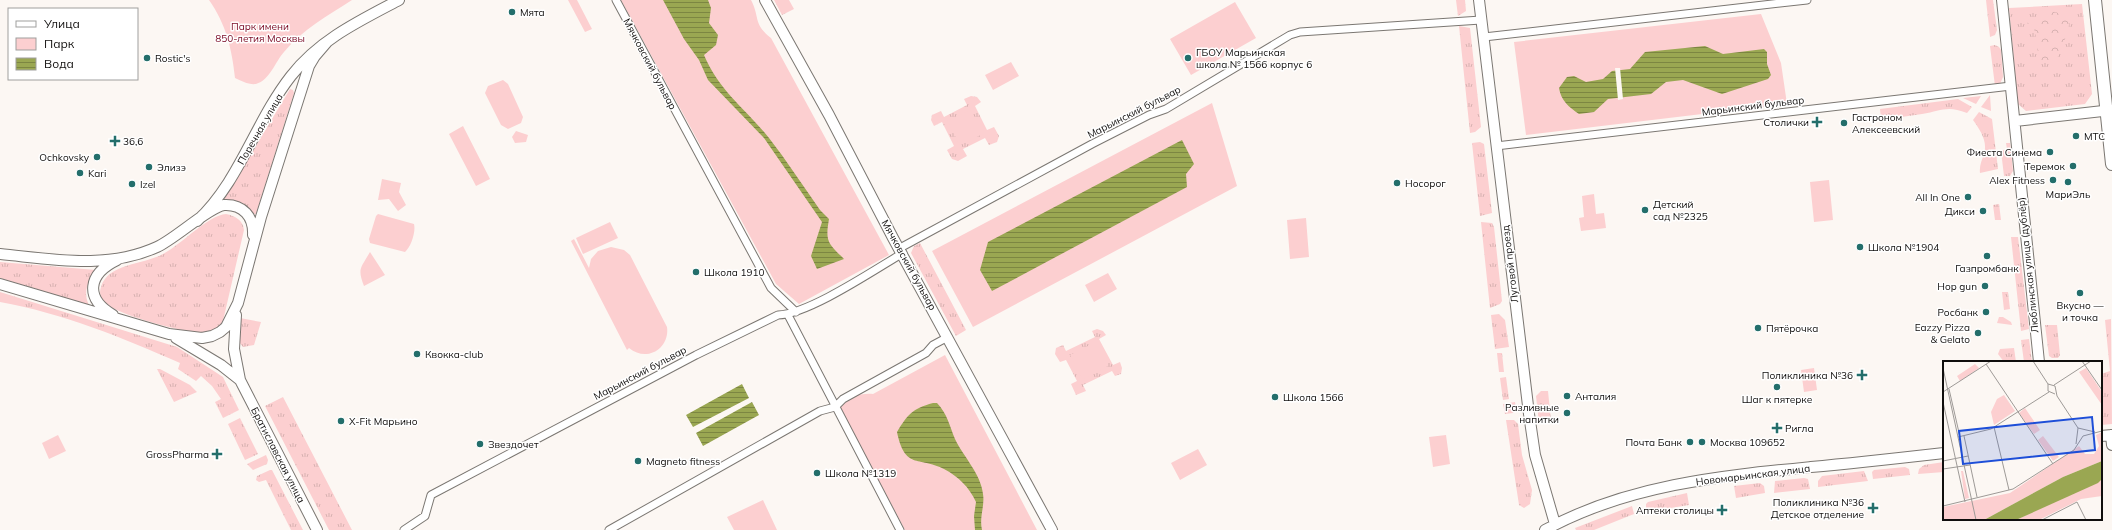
<svg xmlns="http://www.w3.org/2000/svg" width="2112" height="530" viewBox="0 0 2112 530" font-family="Mulish,sans-serif">
<style>
.grass{fill:url(#grass-tufts)}
.forest{fill:url(#forest-crowns)}
.park{fill:#fccfd0}
.water{fill:url(#water-rules)}
.pier{fill:#fcf7f3}
.lines{fill:none;stroke-linecap:round;stroke-linejoin:round}
.street-casing{stroke:#7b7772;stroke-width:9}
.secondary-casing{stroke:#7b7772;stroke-width:12}
.primary-casing{stroke:#7b7772;stroke-width:14}
.street{stroke:#fff;stroke-width:7}
.secondary{stroke:#fff;stroke-width:10}
.primary{stroke:#fff;stroke-width:12}
.poi-dot{fill:#236e6b;stroke:#fff;stroke-width:1.5}
.labels{text-anchor:middle;dominant-baseline:central;stroke-width:3;stroke-linejoin:round;paint-order:stroke}
.poi-label{font-size:10px;fill:#100e0d;stroke:#fff;text-anchor:start}
.park-label{font-size:10px;fill:#790924;stroke:#fff}
.street-label{font-size:10px;fill:#100e0d;stroke:#fff}
.inset-road{fill:none;stroke:#9e9a97;stroke-width:1}
.view{fill:#1d4ed8;fill-opacity:0.15;stroke:#1d4ed8;stroke-width:2}
.inset-edge{fill:none;stroke:#100e0d;stroke-width:2}
</style>
<defs>
<pattern id="grass-tufts" width="24" height="20" patternUnits="userSpaceOnUse"><rect width="24" height="20" fill="#fccfd0"/><path d="M3 7l-1-3M5 7V3M7 7l1-3M15 17l-1-3M17 17v-4M19 17l1-3" fill="none" stroke="#d7b1b1"/></pattern>
<pattern id="forest-crowns" width="20" height="18" patternUnits="userSpaceOnUse"><rect width="20" height="18" fill="#fccfd0"/><path d="M2 6a3 3 0 1 1 6 0M12 15a3 3 0 1 1 6 0" fill="none" stroke="#d7b1b1"/></pattern>
<pattern id="water-rules" width="6" height="5" patternUnits="userSpaceOnUse"><rect width="6" height="5" fill="#9aa752"/><path d="M0 2.5h6" fill="none" stroke="#7c8642"/></pattern>
</defs>
<rect width="100%" height="100%" fill="#fcf7f3"/>
<!-- grass -->
<path class="grass" d="M774 0H789L794 9 782 15Z
M1456 0H1465L1466 11 1458 16Z
M1986 0H1993L1997 30 1995 35 1990 37Z
M2082 4 2092 94 2085 104 2026 111 2018 104 2009 8Z
M1459 26 1470 28 1481 127 1475 132 1470 133Z
M1995 45 1999 47 2001 50 2003 77 2000 84 1995 86 1990 46Z
M290 89 293 90 294 93 256 214H254L243 204 224 199Z
M1990 95 1991 111 1981 107Z
M971 96 977 97 981 102 975 106 987 130 994 127 999 136 997 142 989 145 985 138 963 149 967 156 958 161 952 159 947 150 954 146 942 122 934 126 931 120 932 115 941 111 944 117 967 105 964 99Z
M1981 96 1976 104 1963 98Z
M1958 99 1972 107 1967 113C1947 105 1941 111 1922 114 1908 116 1895 118 1881 119L1880 109Z
M1979 112 1992 119 1998 169 1980 173C1979 166 1982 160 1984 154 1988 141 1980 130 1973 120Z
M1480 142 1484 144 1492 213 1480 216 1472 143Z
M2006 143H2010L2013 171 2010 176H2004L2001 151 2007 149Z
M1999 204 2001 220H1995L1993 205Z
M226 214C235 216 243 220 244 230L223 321C220 327 215 331 209 332 192 336 118 315 105 303 100 299 99 293 101 287 108 263 143 265 163 254 181 245 208 215 226 214Z
M1481 222 1492 223 1494 227 1502 301 1500 304 1490 308Z
M2011 237H2018L2029 329 2021 331Z
M920 243 966 330 956 336 911 253 914 246Z
M0 262 96 270C89 280 82 292 89 305L0 278Z
M0 292 177 347 223 377 239 410 223 418 215 402 221 399 212 386 201 376 196 381 178 369 180 363C123 338 62 313 0 302Z
M2002 292H2008L2010 309 2004 310Z
M1499 314 1505 320 1509 347 1495 349 1491 315Z
M1999 317H2003L2011 322 2012 325 1997 323Z
M240 318 261 322 254 345 243 347 239 342Z
M2111 319 2112 424 2101 425V374L2110 371 2105 320Z
M2045 325H2057L2060 355 2058 358H2052L2049 356Z
M1097 329 1103 331 1106 335 1099 339 1113 365 1120 362 1122 368 1121 374 1115 376 1112 371 1083 385 1086 391 1076 395 1071 384 1077 381 1066 360 1060 362 1055 354 1056 348 1063 345 1066 351 1095 337 1092 331Z
M2029 339 2032 362H2024L2021 340Z
M2014 348 2016 362H2004L1998 354 2000 349Z
M1502 353 1504 372H1499L1497 353Z
M157 369H160L190 385 197 392 174 402Z
M1506 377 1509 399 1503 400 1500 378Z
M1541 391H1548L1551 421 1539 423 1536 396Z
M283 397 352 530H329L265 406Z
M1515 402 1516 408 1513 413 1505 414 1503 404Z
M240 418 258 454 245 460 228 424Z
M1506 420H1514L1518 424 1522 455 1532 490 1530 504 1524 508 1519 505Z
M266 455 268 460 267 464 253 470 247 464Z
M1944 462V472L1918 474 1919 469 1924 465Z
M1905 467 1909 469 1910 475 1873 479 1872 472 1874 470Z
M270 470H272L303 530H291L266 480 259 482 256 480 257 476Z
M1864 471 1868 481 1818 487V481L1822 476Z
M1804 478 1808 479 1810 489 1774 493 1775 481Z
M1760 483 1764 486 1765 493 1736 498 1734 486Z
M1687 493 1689 505 1646 512V504L1648 502Z
M1632 506 1634 514 1594 530H1576L1575 528Z"/>
<!-- forest -->
<path class="forest" d="M2051 11 2070 16 2068 32 2056 61H2039L2035 31 2027 23 2048 16Z"/>
<!-- park -->
<path class="park" d="M209 0H352C327 16 303 29 284 52 275 62 270 80 256 84 249 85 241 81 235 78 232 49 226 24 209 0Z
M568 0H577L592 29 585 32Z
M621 0H751C760 17 753 24 771 38L889 255 799 304 776 284Z
M1235 2 1256 38 1191 75 1170 39Z
M1761 14 1781 63 1787 104 1526 135 1514 42Z
M1011 62 1019 76 993 90 985 75Z
M503 80 508 84 523 117 521 123 508 129 501 125 485 93 488 86Z
M1212 103 1237 186 973 327 932 251Z
M971 110 983 134 960 145 947 121Z
M463 126 490 179 476 186 449 134Z
M516 131 528 135 526 142 515 143 512 137Z
M382 179 401 183 399 192 406 205 398 211 389 199 378 200Z
M1829 180 1833 220 1814 222 1810 182Z
M1594 194 1596 214 1604 213 1606 228 1581 231 1579 218 1584 217 1582 196Z
M378 214 414 224C416 232 411 247 405 252L370 243 369 239 376 216Z
M1306 218 1309 257 1290 259 1287 220Z
M610 222 618 238 583 254 576 238Z
M574 239 589 268 591 259 598 251 611 247 624 250 630 255 667 327C670 348 647 363 629 348L627 350 571 241Z
M370 252 385 275 364 286C357 268 361 268 370 252Z
M1108 273 1117 289 1094 302 1085 285Z
M1096 342 1108 366 1083 379 1070 355Z
M945 355 1037 530H905L840 408C848 397 860 393 873 394Z
M1814 368 1817 390 1804 392 1801 370Z
M58 435 66 451 49 459 42 443Z
M1446 435 1450 464 1433 467 1429 437Z
M1198 449 1207 465 1180 480 1171 463Z
M763 500 777 530H734L727 517Z"/>
<!-- water -->
<path class="water" d="M663 0H708L711 8 709 23 718 35 716 45 704 55C719 91 746 109 769 138 787 161 803 186 820 210L829 219C825 242 828 243 844 259L817 269 811 256 822 222 764 138 708 80 699 60 684 39Z
M1705 46 1723 54 1764 49 1767 52V64L1771 75 1768 79 1722 94 1683 80 1666 82 1651 94 1608 99 1594 112 1579 114C1569 107 1561 101 1559 88L1567 77 1574 76 1586 82 1603 79 1612 71 1630 69 1645 52Z
M1182 140 1194 164 1186 174 1187 187 992 291 980 270 988 242Z
M742 384 749 398 693 427 686 415Z
M752 402 759 415 703 446 696 433Z
M933 403H937C947 413 950 427 955 439 963 456 981 474 983 494 985 506 979 517 982 530H975L974 516 976 502C969 487 959 477 944 469 918 456 905 470 897 432 908 414 912 409 933 403Z"/>
<!-- pier -->
<path class="pier" d="M1615 68H1620L1623 99 1618 100Z"/>
<g class="lines">
<defs>
<path id="street" d="M616 0 771 288 796 312
M1484 37 1807 0
M1496 146 2011 86
M900 248 1092 144 1149 115 1166 109 1290 35 1300 32 1481 20
M788 315 900 530
M404 530 425 516 431 495 696 355 778 315C809 314 874 270 903 253
M609 530 820 411 835 407 843 399 926 353 933 345 948 337"/>
<path id="secondary" d="M765 0 829 115 893 238 1052 530
M1479 0 1529 414 1535 455 1555 524
M2002 0 2039 362
M2015 121 2112 110
M197 221C240 181 255 122 291 76 319 40 359 21 399 0
M0 254C52 259 107 270 157 247 175 239 209 207 224 205 243 204 254 217 253 235
M0 284 169 334 202 338 212 336 220 332 226 327 238 303 261 217 309 66 315 56 327 42
M113 315C84 298 88 274 117 260
M236 315 234 349 240 380 317 530
M176 338 221 365 240 380
M2111 435 2112 445
M2101 436 2112 435
M1545 530C1627 485 1720 476 1811 467 1856 463 1900 458 1944 453"/>
<path id="primary" d="M2095 0 2112 164"/>
</defs>
<!-- street casing -->
<use href="#street" class="street-casing"/>
<!-- secondary casing -->
<use href="#secondary" class="secondary-casing"/>
<!-- primary casing -->
<use href="#primary" class="primary-casing"/>
<!-- street -->
<use href="#street" class="street"/>
<!-- secondary -->
<use href="#secondary" class="secondary"/>
<!-- primary -->
<use href="#primary" class="primary"/>
</g>
<!-- markers -->
<g class="poi-dot">
<circle cx="512" cy="12" r="4"/>
<circle cx="147" cy="58" r="4"/>
<circle cx="1188" cy="58" r="4"/>
<path d="M1815 116h4v4h4v4h-4v4h-4v-4h-4v-4h4z"/>
<circle cx="1844" cy="123" r="4"/>
<circle cx="2076" cy="136" r="4"/>
<path d="M113 135h4v4h4v4h-4v4h-4v-4h-4v-4h4z"/>
<circle cx="2050" cy="152" r="4"/>
<circle cx="97" cy="157" r="4"/>
<circle cx="2073" cy="166" r="4"/>
<circle cx="149" cy="167" r="4"/>
<circle cx="80" cy="173" r="4"/>
<circle cx="2053" cy="180" r="4"/>
<circle cx="2068" cy="182" r="4"/>
<circle cx="1397" cy="183" r="4"/>
<circle cx="132" cy="184" r="4"/>
<circle cx="1968" cy="197" r="4"/>
<circle cx="1645" cy="210" r="4"/>
<circle cx="1983" cy="211" r="4"/>
<circle cx="1860" cy="247" r="4"/>
<circle cx="1987" cy="256" r="4"/>
<circle cx="696" cy="272" r="4"/>
<circle cx="1985" cy="286" r="4"/>
<circle cx="2080" cy="293" r="4"/>
<circle cx="1986" cy="312" r="4"/>
<circle cx="1758" cy="328" r="4"/>
<circle cx="1978" cy="333" r="4"/>
<circle cx="417" cy="354" r="4"/>
<path d="M1860 369h4v4h4v4h-4v4h-4v-4h-4v-4h4z"/>
<circle cx="1777" cy="387" r="4"/>
<circle cx="1567" cy="396" r="4"/>
<circle cx="1275" cy="397" r="4"/>
<circle cx="1567" cy="413" r="4"/>
<circle cx="341" cy="421" r="4"/>
<path d="M1775 422h4v4h4v4h-4v4h-4v-4h-4v-4h4z"/>
<circle cx="1690" cy="442" r="4"/>
<circle cx="1702" cy="442" r="4"/>
<circle cx="480" cy="444" r="4"/>
<path d="M215 448h4v4h4v4h-4v4h-4v-4h-4v-4h4z"/>
<circle cx="638" cy="461" r="4"/>
<circle cx="817" cy="473" r="4"/>
<path d="M1871 502h4v4h4v4h-4v4h-4v-4h-4v-4h4z"/>
<path d="M1720 504h4v4h4v4h-4v4h-4v-4h-4v-4h4z"/>
</g>
<g class="labels">
<!-- poi labels -->
<g class="poi-label">
<text x="520" y="12">Мята</text>
<text x="1196" y="52">ГБОУ Марьинская<tspan x="1196" dy="12">школа № 1566 корпус 6</tspan></text>
<text x="155" y="58">Rostic's</text>
<text x="1852" y="117">Гастроном<tspan x="1852" dy="12">Алексеевский</tspan></text>
<text x="1809" y="122" text-anchor="end">Столички</text>
<text x="2084" y="136">МТС</text>
<text x="123" y="141">36,6</text>
<text x="2042" y="152" text-anchor="end">Фиеста Синема</text>
<text x="89" y="157" text-anchor="end">Ochkovsky</text>
<text x="2065" y="166" text-anchor="end">Теремок</text>
<text x="157" y="167">Элизэ</text>
<text x="88" y="173">Kari</text>
<text x="2045" y="180" text-anchor="end">Alex Fitness</text>
<text x="1405" y="183">Носорог</text>
<text x="140" y="184">Izel</text>
<text x="2068" y="194" text-anchor="middle">МариЭль</text>
<text x="1960" y="197" text-anchor="end">All In One</text>
<text x="1653" y="204">Детский<tspan x="1653" dy="12">сад №2325</tspan></text>
<text x="1975" y="211" text-anchor="end">Дикси</text>
<text x="1868" y="247">Школа №1904</text>
<text x="1987" y="268" text-anchor="middle">Газпромбанк</text>
<text x="704" y="272">Школа 1910</text>
<text x="1977" y="286" text-anchor="end">Hop gun</text>
<text x="2080" y="305" text-anchor="middle">Вкусно —<tspan x="2080" dy="12">и точка</tspan></text>
<text x="1978" y="312" text-anchor="end">Росбанк</text>
<text x="1970" y="327" text-anchor="end">Eazzy Pizza<tspan x="1970" dy="12">&amp; Gelato</tspan></text>
<text x="1766" y="328">Пятёрочка</text>
<text x="425" y="354">Квокка-club</text>
<text x="1853" y="375" text-anchor="end">Поликлиника №36</text>
<text x="1575" y="396">Анталия</text>
<text x="1283" y="397">Школа 1566</text>
<text x="1777" y="399" text-anchor="middle">Шаг к пятерке</text>
<text x="1559" y="407" text-anchor="end">Разливные<tspan x="1559" dy="12">напитки</tspan></text>
<text x="349" y="421">X-Fit Марьино</text>
<text x="1785" y="428">Ригла</text>
<text x="1682" y="442" text-anchor="end">Почта Банк</text>
<text x="1710" y="442">Москва 109652</text>
<text x="488" y="444">Звездочет</text>
<text x="209" y="454" text-anchor="end">GrossPharma</text>
<text x="646" y="461">Magneto fitness</text>
<text x="825" y="473">Школа №1319</text>
<text x="1864" y="502" text-anchor="end">Поликлиника №36<tspan x="1864" dy="12">Детское отделение</tspan></text>
<text x="1714" y="510" text-anchor="end">Аптеки столицы</text>
</g>
<!-- park labels -->
<g class="park-label">
<text x="260" y="26">Парк имени<tspan x="260" dy="12">850-летия Москвы</tspan></text>
</g>
<!-- street labels -->
<g class="street-label">
<text transform="translate(650 64) rotate(62)">Мячковский бульвар</text>
<text transform="translate(1753 106) rotate(-7)">Марьинский бульвар</text>
<text transform="translate(1134 112) rotate(-27)">Марьинский бульвар</text>
<text transform="translate(260 129) rotate(-60)">Поречная улица</text>
<text transform="translate(1510 264) rotate(-97)">Луговой проезд</text>
<text transform="translate(909 265) rotate(61)">Мячковский бульвар</text>
<text transform="translate(2028 265) rotate(-96)">Люблинская улица (дублёр)</text>
<text transform="translate(640 373) rotate(-28)">Марьинский бульвар</text>
<text transform="translate(278 455) rotate(63)">Братиславская улица</text>
<text transform="translate(1753 475) rotate(-7)">Новомарьинская улица</text>
</g>
</g>
<!-- overview -->
<g transform="translate(1943 361)">
<rect width="159" height="159" fill="#fcf7f3"/>
<path d="M18 110H20L26 137 22 138Z" fill="#fccfd0"/>
<path d="M32 3 36 7 17 20 14 15ZM143 7 159 31V44L136 11ZM61 34 72 50 51 64 48 51 54 38ZM82 47 97 69 91 73 76 52ZM159 71V100L120 116 41 159H0V146L67 132 136 85 142 93H151L156 85 153 74ZM100 75 116 96 110 100 95 79ZM159 118V135L138 138 96 159H73Z" fill="#fccfd0"/>
<path d="M159 100V118L155 122 73 159H41L120 116Z" fill="#9aa752"/>
<path class="inset-road" d="M90 0 105 23 112 25 114 35 135 67 133 83M139 0 159 29M43 3 110 103M0 7 33 159M105 23V30L112 33M111 24 148 0M6 28 17 76M0 31 48 0M0 41 22 141M51 66 66 129M135 67 152 71M21 75 34 136M15 76 48 68 106 31M0 100 25 95M0 108 27 104M0 145 70 128 131 89 140 75 159 70M99 159 134 141 143 159"/>
<path class="view" d="M149 56 152 89 20 103 16 70Z"/>
<rect width="159" height="159" class="inset-edge"/>
</g>
<!-- legend -->
<rect x="8" y="8" width="130" height="72" fill="#ffffff" stroke="#9f9f9e"/>
<rect x="16" y="21" width="20" height="6" fill="#ffffff" stroke="#9f9f9e"/>
<text x="44" y="28" font-size="12" fill="#100e0d">Улица</text>
<rect x="16" y="38" width="20" height="12" fill="#fccfd0" stroke="#9f9f9e"/>
<text x="44" y="48" font-size="12" fill="#100e0d">Парк</text>
<rect x="16" y="58" width="20" height="12" fill="url(#water-rules)" stroke="#9f9f9e"/>
<text x="44" y="68" font-size="12" fill="#100e0d">Вода</text>
</svg>
